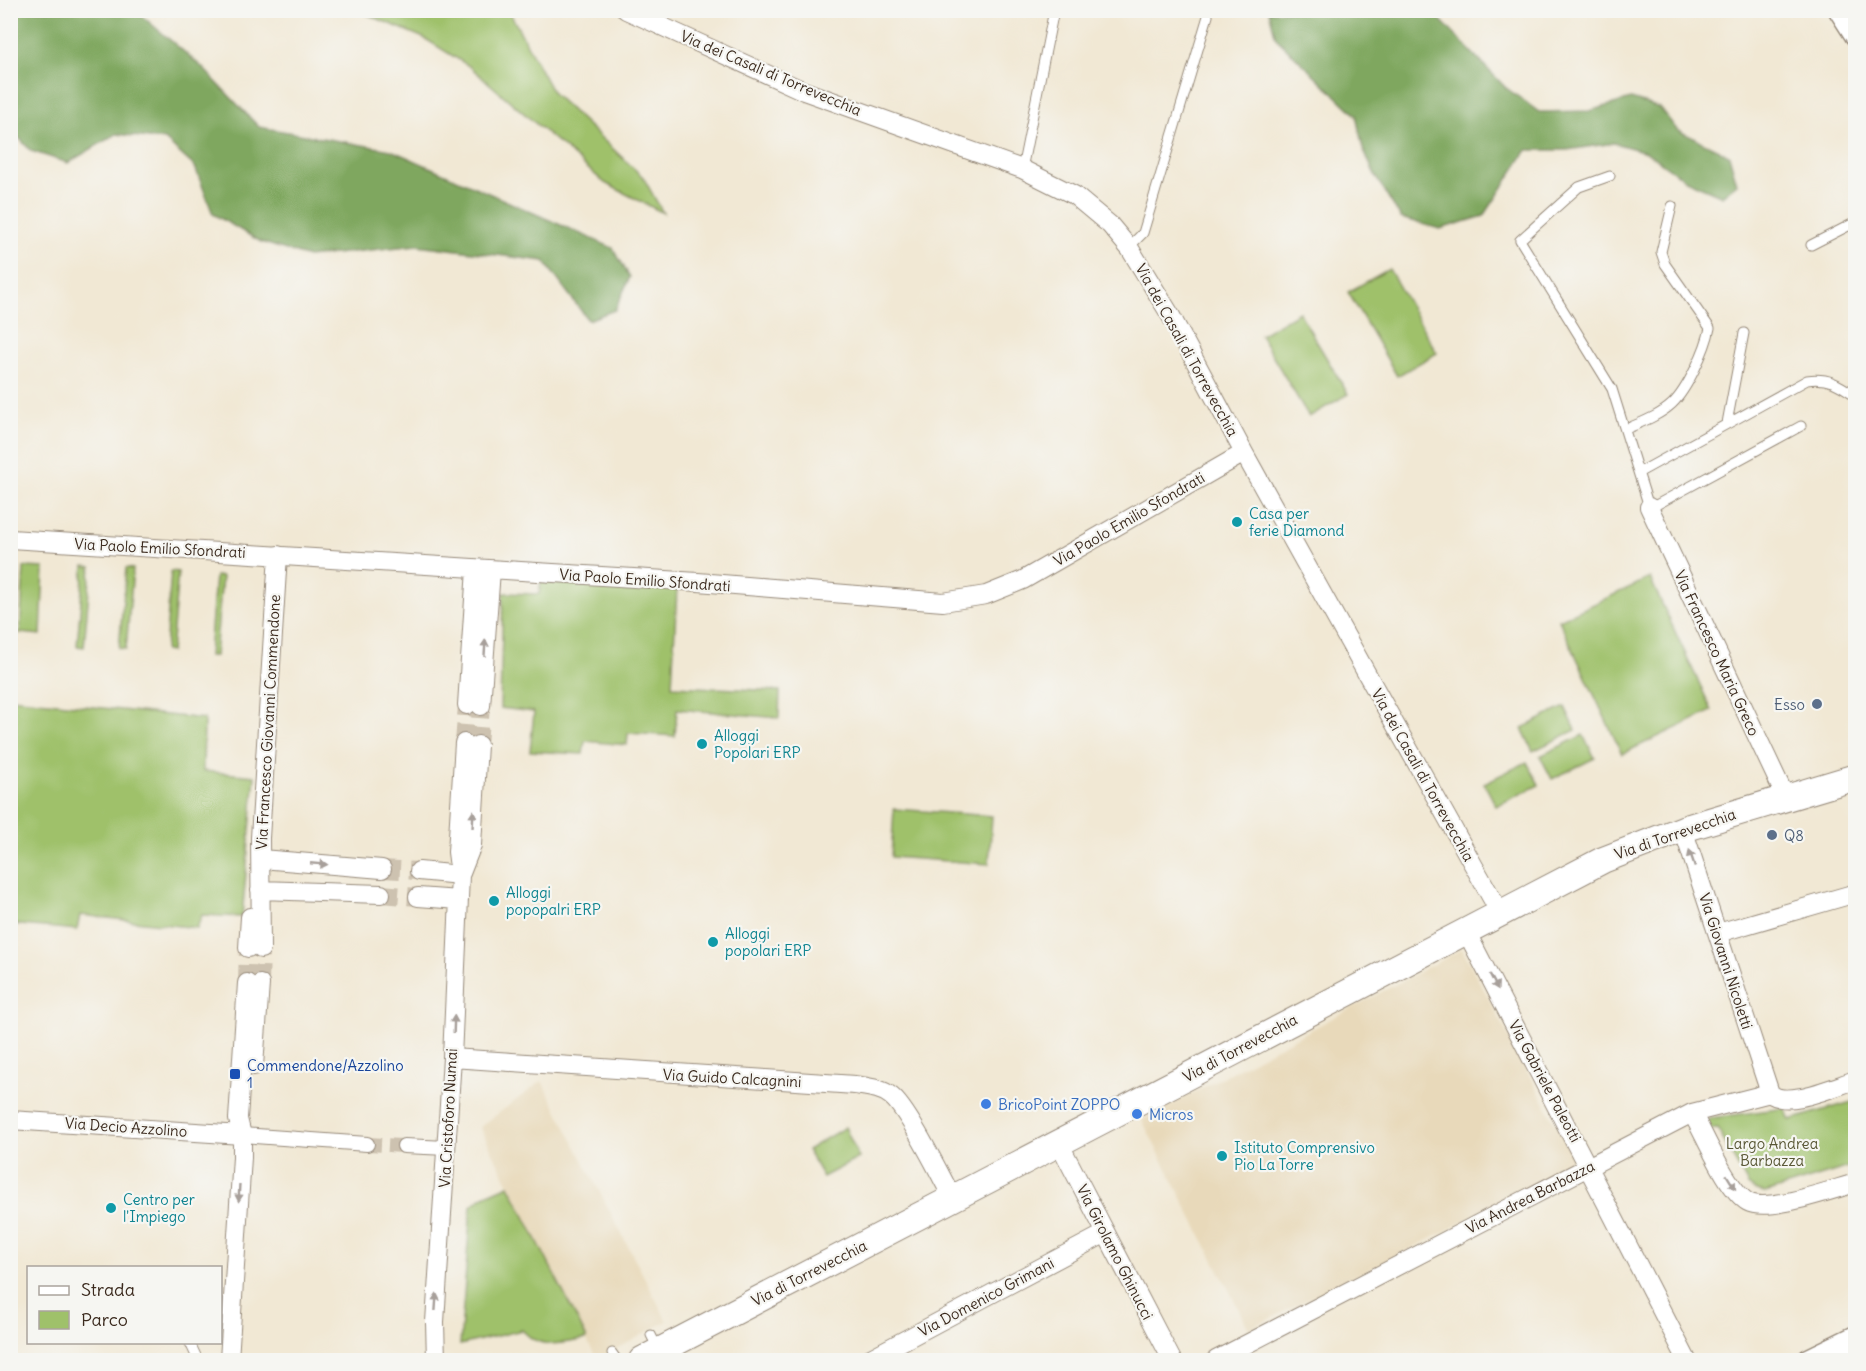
<svg xmlns="http://www.w3.org/2000/svg" width="1866" height="1371" viewBox="0 0 1866 1371" font-family="Delius,sans-serif">
<style>
.built{fill:#e8d9ba}
.green{fill:#9fc16a;stroke:#6d7644;stroke-width:1.5}
.forest{fill:#7fa75e;stroke:#5d683e;stroke-width:1.5}
.lines{fill:none;stroke-linecap:round;stroke-linejoin:round}
.pedestrian-tunnel{stroke:#cdc2b0;stroke-width:14;stroke-dasharray:14 7;stroke-linecap:butt}
.minor-tunnel{stroke:#cdc2b0;stroke-width:18;stroke-dasharray:18 9;stroke-linecap:butt}
.service-casing{stroke:#968979;stroke-width:11}
.pedestrian-casing{stroke:#968979;stroke-width:16}
.minor-casing{stroke:#968979;stroke-width:20}
.tertiary-casing{stroke:#968979;stroke-width:25}
.secondary-casing{stroke:#968979;stroke-width:28}
.service{stroke:#fff;stroke-width:9}
.pedestrian{stroke:#fff;stroke-width:14}
.minor{stroke:#fff;stroke-width:18}
.tertiary{stroke:#fff;stroke-width:22}
.secondary{stroke:#fff;stroke-width:26}
.oneway{fill:#a79f9a}
.culture-dot{fill:#0f9aa8;stroke:#f6f6f2;stroke-width:2}
.service-dot{fill:#5c6f8a;stroke:#f6f6f2;stroke-width:2}
.transit-dot{fill:#1a4fb4;stroke:#f6f6f2;stroke-width:2}
.shop-dot{fill:#3f7fe0;stroke:#f6f6f2;stroke-width:2}
.labels{text-anchor:middle;dominant-baseline:central;stroke-width:4.5;stroke-linejoin:round;paint-order:stroke}
.street-label{font-size:15px;fill:#3b2a1e;stroke:#f6f6f2}
.culture-label{font-size:15px;fill:#0d838f;stroke:#f6f6f2;text-anchor:start}
.service-label{font-size:15px;fill:#4e5e75;stroke:#f6f6f2;text-anchor:end}
.transit-label{font-size:15px;fill:#164399;stroke:#f6f6f2;text-anchor:start}
.shop-label{font-size:15px;fill:#366cbe;stroke:#f6f6f2;text-anchor:start}
.park-label{font-size:15px;fill:#595735;stroke:#f6f6f2}
</style>
<rect width="100%" height="100%" fill="#f6f6f2"/>
<filter id="ink" filterUnits="userSpaceOnUse"><feTurbulence type="fractalNoise" baseFrequency=".0167" numOctaves="2"/><feDisplacementMap in="SourceGraphic" scale="12" xChannelSelector="R" yChannelSelector="G"/><feConvolveMatrix kernelMatrix="1 2 1 2 8 2 1 2 1" color-interpolation-filters="sRGB"/></filter>
<filter id="wash" filterUnits="userSpaceOnUse"><feTurbulence type="fractalNoise" baseFrequency=".008" numOctaves="4" result="noise"/><feDisplacementMap in="SourceGraphic" scale="24" xChannelSelector="R" yChannelSelector="G"/><feGaussianBlur stdDeviation="1.35" result="paint"/><feColorMatrix in="noise" values="0 0 0 0 0 0 0 0 0 0 0 0 0 0 0 0 0 1.4 0 .05"/><feComposite in="paint" operator="in"/></filter>
<g filter="url(#wash)">
<rect width="100%" height="100%" fill="#f1e8d4"/>
<!-- built -->
<path class="built" d="M1462 949 1576 1162 1440 1234 1249 1329 1142 1120Z
M542 1081 667 1321 597 1360 480 1127Z"/>
<!-- green -->
<path class="green" d="M359 11H509L553 93 643 177 663 213 605 183 469 66 424 38Z
M1389 269 1437 353 1397 376 1348 292Z
M1299 312 1348 394 1309 417 1260 335Z
M84 566 91 567 84 647 77 646Z
M24 567 44 568 41 635 20 633Z
M126 568 133 569 126 649 119 648Z
M171 571 178 572 171 652 165 651Z
M215 576 222 577 215 656H209Z
M1650 578 1712 711 1622 754 1559 620Z
M541 581 677 589 672 686 780 691 779 718 677 709 675 736 628 733 627 745 585 741 583 754 530 751 534 712 500 708 503 593 539 594Z
M11 698 204 719 203 771 255 776 242 917 202 915 197 928 80 915 77 930 11 924Z
M1565 707 1576 730 1533 751 1522 728Z
M1583 735 1595 758 1552 779 1540 756Z
M1527 762 1539 785 1496 806 1484 783Z
M894 809 992 816 989 864 891 857Z
M1855 1101V1165L1765 1193 1756 1191 1748 1185 1717 1128 1706 1130 1704 1125 1711 1118 1785 1108 1790 1120Z
M845 1127 859 1158 823 1177 807 1150Z
M509 1185 587 1339C562 1343 540 1351 522 1330L460 1345 471 1206 484 1196Z"/>
<!-- forest -->
<path class="forest" d="M11 10 136 11 202 67 259 127 391 150 613 248 630 277 615 310 588 320 544 261 417 245 308 257 261 242 213 214 195 167 165 140 116 134 68 163 31 151 11 129Z
M1269 11H1432L1505 87 1539 112 1589 111 1631 99 1660 108 1677 130 1729 155 1737 184 1722 196 1686 180 1646 152 1614 143 1567 150H1527L1484 216 1440 229 1401 218 1377 179 1363 149 1356 115 1276 38Z"/>
</g>
<g filter="url(#ink)">
<g class="lines">
<!-- pedestrian-tunnel -->
<path class="pedestrian-tunnel" d="M367 1144 404 1146"/>
<!-- minor-tunnel -->
<path class="minor-tunnel" d="M464 743 467 705
M478 745 481 706
M382 869 419 871
M381 894 418 897
M247 983 248 948
M260 984 261 949"/>
<defs>
<path id="service" d="M1022 169 1054 10
M1610 176 1579 187 1520 240 1612 389 1649 507 1658 504 1801 426
M1811 245 1856 222
M1129 247 1143 233 1208 16
M1727 423 1744 333
M1626 429C1642 422 1659 416 1672 404 1687 390 1706 349 1710 328L1665 264 1661 252 1672 206
M1640 472 1807 380C1828 377 1839 384 1856 396
M651 1335 658 1349
M190 1343 198 1360
M612 1353 617 1360"/>
<path id="pedestrian" d="M242 1135 367 1144
M404 1146 447 1148"/>
<path id="minor" d="M626 10 804 91 1022 169 1074 195 1110 225 1130 249 1171 316 1244 453 1500 913
M1649 507 1786 798
M10 539 698 582 943 602 986 595 1023 580 1244 453
M467 705 476 569
M481 706 491 570
M1683 829 1770 1093
M261 859 382 869
M419 871 460 875
M461 873 472 845 478 745
M260 890 381 894
M418 897 459 900
M1466 931 1687 1360
M1718 933 1856 893
M248 948 250 917
M261 949 260 838 278 555
M452 1058 855 1085C867 1087 881 1088 891 1096 908 1109 940 1175 952 1197
M254 1066 260 984
M1692 1113C1705 1135 1727 1190 1748 1202 1768 1213 1833 1189 1856 1183
M10 1120 242 1135
M1059 1143 1172 1360
M229 1360 242 1157V1135L238 1119 247 983
M436 1360 435 1322 452 1058 460 875 457 852 464 743
M867 1360 1106 1233
M1216 1360 1692 1113 1770 1093C1786 1109 1835 1086 1856 1080"/>
<path id="tertiary" d="M1840 10 1856 35
M1809 1360 1856 1337"/>
<path id="secondary" d="M642 1360 1603 860 1683 829 1856 777"/>
</defs>
<!-- service casing -->
<use href="#service" class="service-casing"/>
<!-- pedestrian casing -->
<use href="#pedestrian" class="pedestrian-casing"/>
<!-- minor casing -->
<use href="#minor" class="minor-casing"/>
<!-- tertiary casing -->
<use href="#tertiary" class="tertiary-casing"/>
<!-- secondary casing -->
<use href="#secondary" class="secondary-casing"/>
<!-- service -->
<use href="#service" class="service"/>
<!-- pedestrian -->
<use href="#pedestrian" class="pedestrian"/>
<!-- minor -->
<use href="#minor" class="minor"/>
<!-- tertiary -->
<use href="#tertiary" class="tertiary"/>
<!-- secondary -->
<use href="#secondary" class="secondary"/>
</g>
<!-- one-way arrows -->
<defs><path id="oneway-solid" d="M-6-.8H1V-3.2L6.5 0L1 3.2V.8H-6Z" transform="scale(1.5)"/></defs>
<g class="oneway">
<use href="#oneway-solid" transform="translate(485 648) rotate(-86)"/>
<use href="#oneway-solid" transform="translate(473 819) rotate(-87)"/>
<use href="#oneway-solid" transform="translate(1692 858) rotate(-109)"/>
<use href="#oneway-solid" transform="translate(319 864) rotate(5)"/>
<use href="#oneway-solid" transform="translate(1494 982) rotate(62)"/>
<use href="#oneway-solid" transform="translate(454 1024) rotate(-88)"/>
<use href="#oneway-solid" transform="translate(1731 1182) rotate(58)"/>
<use href="#oneway-solid" transform="translate(239 1193) rotate(93)"/>
<use href="#oneway-solid" transform="translate(436 1302) rotate(-86)"/>
</g>
</g>
<!-- markers -->
<g class="culture-dot">
<circle cx="1237" cy="522" r="6"/>
<circle cx="702" cy="744" r="6"/>
<circle cx="494" cy="901" r="6"/>
<circle cx="713" cy="942" r="6"/>
<circle cx="1222" cy="1156" r="6"/>
<circle cx="111" cy="1208" r="6"/>
</g>
<g class="service-dot">
<circle cx="1817" cy="704" r="6"/>
<circle cx="1772" cy="835" r="6"/>
</g>
<rect class="transit-dot" x="229" y="1068" width="12" height="12" rx="3"/>
<g class="shop-dot">
<circle cx="986" cy="1104" r="6"/>
<circle cx="1137" cy="1114" r="6"/>
</g>
<g class="labels">
<!-- street labels -->
<g class="street-label">
<text transform="translate(771 73) rotate(23)">Via dei Casali di Torrevecchia</text>
<text transform="translate(1187 350) rotate(61)">Via dei Casali di Torrevecchia</text>
<text transform="translate(1129 519) rotate(-30)">Via Paolo Emilio Sfondrati</text>
<text transform="translate(160 548) rotate(3)">Via Paolo Emilio Sfondrati</text>
<text transform="translate(645 580) rotate(4)">Via Paolo Emilio Sfondrati</text>
<text transform="translate(1717 653) rotate(65)">Via Francesco Maria Greco</text>
<text transform="translate(268 722) rotate(-87)">Via Francesco Giovanni Commendone</text>
<text transform="translate(1423 775) rotate(61)">Via dei Casali di Torrevecchia</text>
<text transform="translate(1675 834) rotate(-19)">Via di Torrevecchia</text>
<text transform="translate(1726 961) rotate(72)">Via Giovanni Nicoletti</text>
<text transform="translate(1240 1048) rotate(-28)">Via di Torrevecchia</text>
<text transform="translate(732 1078) rotate(3)">Via Guido Calcagnini</text>
<text transform="translate(1545 1081) rotate(62)">Via Gabriele Paleotti</text>
<text transform="translate(448 1118) rotate(-87)">Via Cristoforo Numai</text>
<text transform="translate(126 1127) rotate(4)">Via Decio Azzolino</text>
<text transform="translate(1530 1197) rotate(-27)">Via Andrea Barbazza</text>
<text transform="translate(1115 1252) rotate(63)">Via Girolamo Ghinucci</text>
<text transform="translate(809 1273) rotate(-27)">Via di Torrevecchia</text>
<text transform="translate(986 1297) rotate(-28)">Via Domenico Grimani</text>
</g>
<!-- culture labels -->
<g class="culture-label">
<text x="1249" y="513">Casa per<tspan x="1249" dy="17">ferie Diamond</tspan></text>
<text x="714" y="735">Alloggi<tspan x="714" dy="17">Popolari ERP</tspan></text>
<text x="506" y="892">Alloggi<tspan x="506" dy="17">popopalri ERP</tspan></text>
<text x="725" y="933">Alloggi<tspan x="725" dy="17">popolari ERP</tspan></text>
<text x="1234" y="1147">Istituto Comprensivo<tspan x="1234" dy="17">Pio La Torre</tspan></text>
<text x="123" y="1199">Centro per<tspan x="123" dy="17">l'Impiego</tspan></text>
</g>
<!-- service labels -->
<g class="service-label">
<text x="1805" y="704">Esso</text>
<text x="1784" y="835" text-anchor="start">Q8</text>
</g>
<!-- transit labels -->
<g class="transit-label">
<text x="247" y="1065">Commendone/Azzolino<tspan x="247" dy="17">1</tspan></text>
</g>
<!-- shop labels -->
<g class="shop-label">
<text x="998" y="1104">BricoPoint ZOPPO</text>
<text x="1149" y="1114">Micros</text>
</g>
<!-- park labels -->
<g class="park-label">
<text x="1772" y="1143">Largo Andrea<tspan x="1772" dy="17">Barbazza</tspan></text>
</g>
</g>
<!-- margin -->
<rect width="1866" height="1371" fill="none" stroke="#f6f6f2" stroke-width="36"/>
<!-- legend -->
<rect x="27" y="1266" width="195" height="78" fill="#f6f6f2" stroke="#aba49d" stroke-width="1.5"/>
<rect x="39" y="1286" width="30" height="9" fill="#ffffff" stroke="#aba49d" stroke-width="1.5"/>
<text x="81" y="1296" font-size="18" fill="#3b2a1e">Strada</text>
<rect x="39" y="1311" width="30" height="18" fill="#9fc16a" stroke="#aba49d" stroke-width="1.5"/>
<text x="81" y="1326" font-size="18" fill="#3b2a1e">Parco</text>
</svg>
